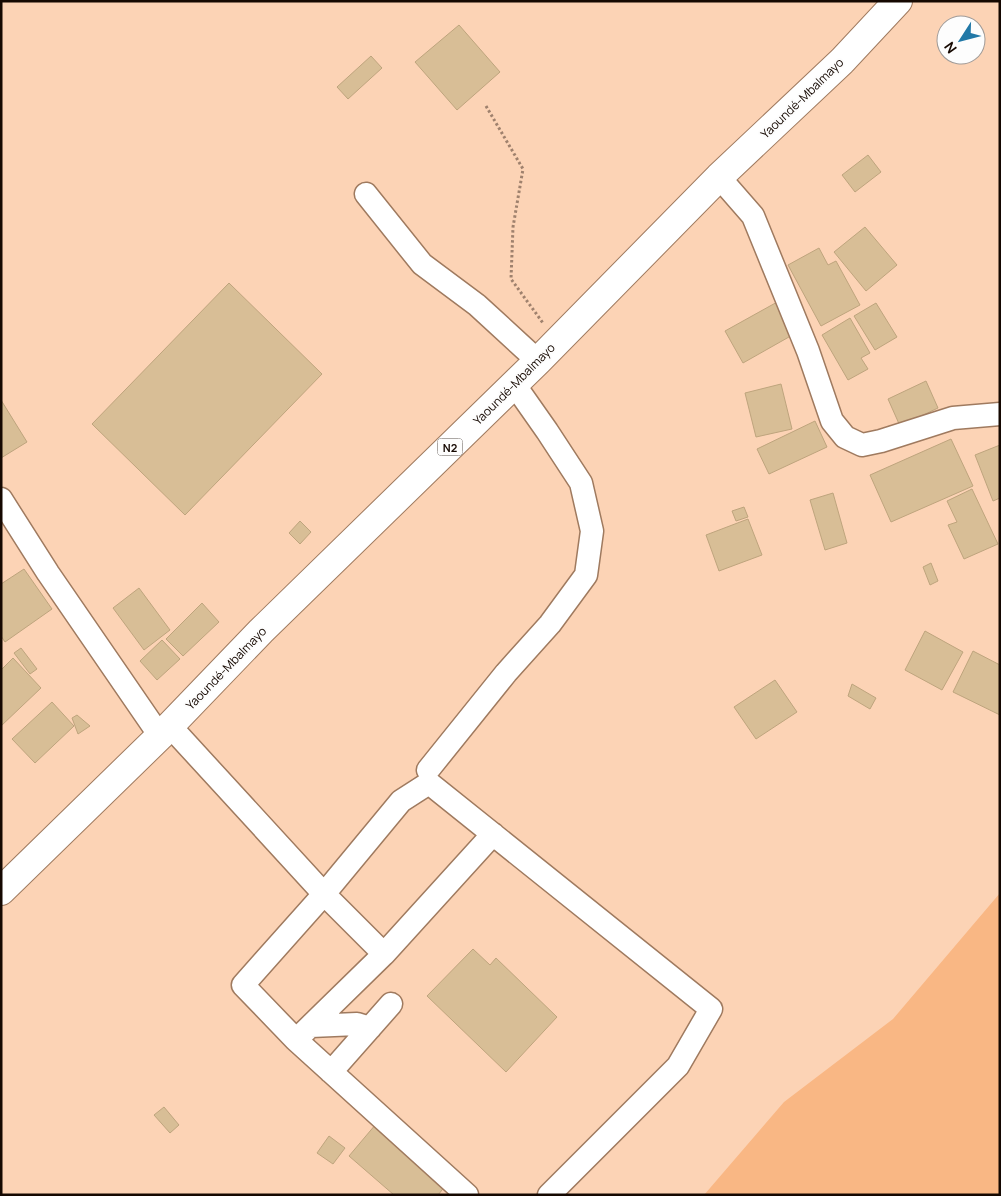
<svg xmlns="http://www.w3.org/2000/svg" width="1001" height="1196" viewBox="0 0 1001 1196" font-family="Manrope,sans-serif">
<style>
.green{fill:#f9b784}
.building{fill:#d8be96;stroke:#bea47d}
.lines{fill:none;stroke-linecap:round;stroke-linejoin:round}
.minor-casing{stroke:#9f7a5f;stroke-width:25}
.highway-casing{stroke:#9f7a5f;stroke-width:30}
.path{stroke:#9f816d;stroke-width:3;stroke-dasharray:2.5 2.5;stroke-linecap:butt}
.minor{stroke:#fff;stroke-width:22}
.highway{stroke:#fff;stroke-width:28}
.labels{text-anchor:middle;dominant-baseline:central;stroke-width:4;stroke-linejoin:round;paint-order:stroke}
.shield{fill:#fdfdfd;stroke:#5b524d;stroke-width:1}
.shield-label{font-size:11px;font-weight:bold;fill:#150801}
.street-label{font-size:12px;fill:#150801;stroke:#fdfdfd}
</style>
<rect width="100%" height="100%" fill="#fcd3b5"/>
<!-- green -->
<path class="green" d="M1000 893V1195H704L784 1102 893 1019Z"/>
<!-- building -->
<path class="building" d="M459 25 500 72 457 110 415 62Z
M371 56 382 68 348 99 337 87Z
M868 155 881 172 855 192 842 175Z
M865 227 897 265 866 291 834 252Z
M819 248 828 265 836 261 860 305 821 326 788 265Z
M229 283 322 374 185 515 92 424Z
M779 301 796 333 743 363 725 331Z
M876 303 897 337 875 350 854 316Z
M850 318 870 353 861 358 868 369 848 380 822 335Z
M926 381 938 408 900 426 888 399Z
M781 384 792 429 756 437 745 393Z
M1 400 27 442 1 458Z
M815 421 827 447 769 474 757 449Z
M951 439 973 486 891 522 870 475Z
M1000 445V498L993 501 975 455Z
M972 489 998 544 964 559 948 525 957 522 947 501Z
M833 493 847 543 825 550 810 500Z
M744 507 748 517 736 521 732 511Z
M748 519 762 555 719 571 706 535Z
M300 521 311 532 300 544 289 533Z
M931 563 938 581 930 585 923 567Z
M24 569 52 609 5 642 1 636V584Z
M139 588 170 630 144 650 113 608Z
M202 603 219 622 183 656 166 639Z
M925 631 963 652 942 690 905 670Z
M162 640 180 659 157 680 140 661Z
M21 648 37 669 30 674 14 653Z
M973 651 1000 665V715L953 692Z
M13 658 41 688 1 726V670Z
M775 680 797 712 756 739 734 707Z
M852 684 876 698 870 709 848 696Z
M52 702 74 726 35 763 12 739Z
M77 715 90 726 78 734 72 718Z
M473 949 490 965 496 958 557 1017 506 1072 427 996Z
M164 1107 179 1125 170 1133 154 1115Z
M376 1124 446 1185 438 1195H394L349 1156Z
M329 1136 345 1148 333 1164 317 1153Z"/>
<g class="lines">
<defs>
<path id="minor" d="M719 177 753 216 808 351 832 421 845 437 862 445 881 441 953 418 1000 414
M366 194 422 264 477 305 538 361
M1 499 48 573 160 736
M170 726 324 894 401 801 429 783 711 1009 678 1066 549 1195
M428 770 506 673 550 624 586 575 592 531 581 483 547 431 514 384
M324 894 384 954 296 1040 243 985Z
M384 954 493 834
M311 1026 357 1024 370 1028
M296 1040 467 1195
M331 1072 391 1004"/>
<path id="highway" d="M1 891 160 736 261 631 538 361 719 177 842 61 898 1"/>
</defs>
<!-- minor casing -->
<use href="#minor" class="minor-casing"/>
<!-- highway casing -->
<use href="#highway" class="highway-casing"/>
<!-- path -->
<path class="path" d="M486 106 523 169 513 227 511 279 543 323"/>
<!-- minor -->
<use href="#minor" class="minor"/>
<!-- highway -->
<use href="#highway" class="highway"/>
</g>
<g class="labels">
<!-- shield labels -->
<rect class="shield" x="437.5" y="438.5" width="25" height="17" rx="4"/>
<g class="shield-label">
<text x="450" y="447">N2</text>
</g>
<!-- street labels -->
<g class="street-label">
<text transform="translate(802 98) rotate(-44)">Yaoundé-Mbalmayo</text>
<text transform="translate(514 384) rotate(-45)">Yaoundé-Mbalmayo</text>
<text transform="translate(226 668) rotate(-46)">Yaoundé-Mbalmayo</text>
</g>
</g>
<!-- border -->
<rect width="1001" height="1196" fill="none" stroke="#150801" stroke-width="5"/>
<!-- north arrow -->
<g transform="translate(961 40) rotate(234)"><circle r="24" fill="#fdfdfd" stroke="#a09b98"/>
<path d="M0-4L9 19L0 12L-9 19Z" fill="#2178a7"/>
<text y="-8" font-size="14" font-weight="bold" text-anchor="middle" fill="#150801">N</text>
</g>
</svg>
